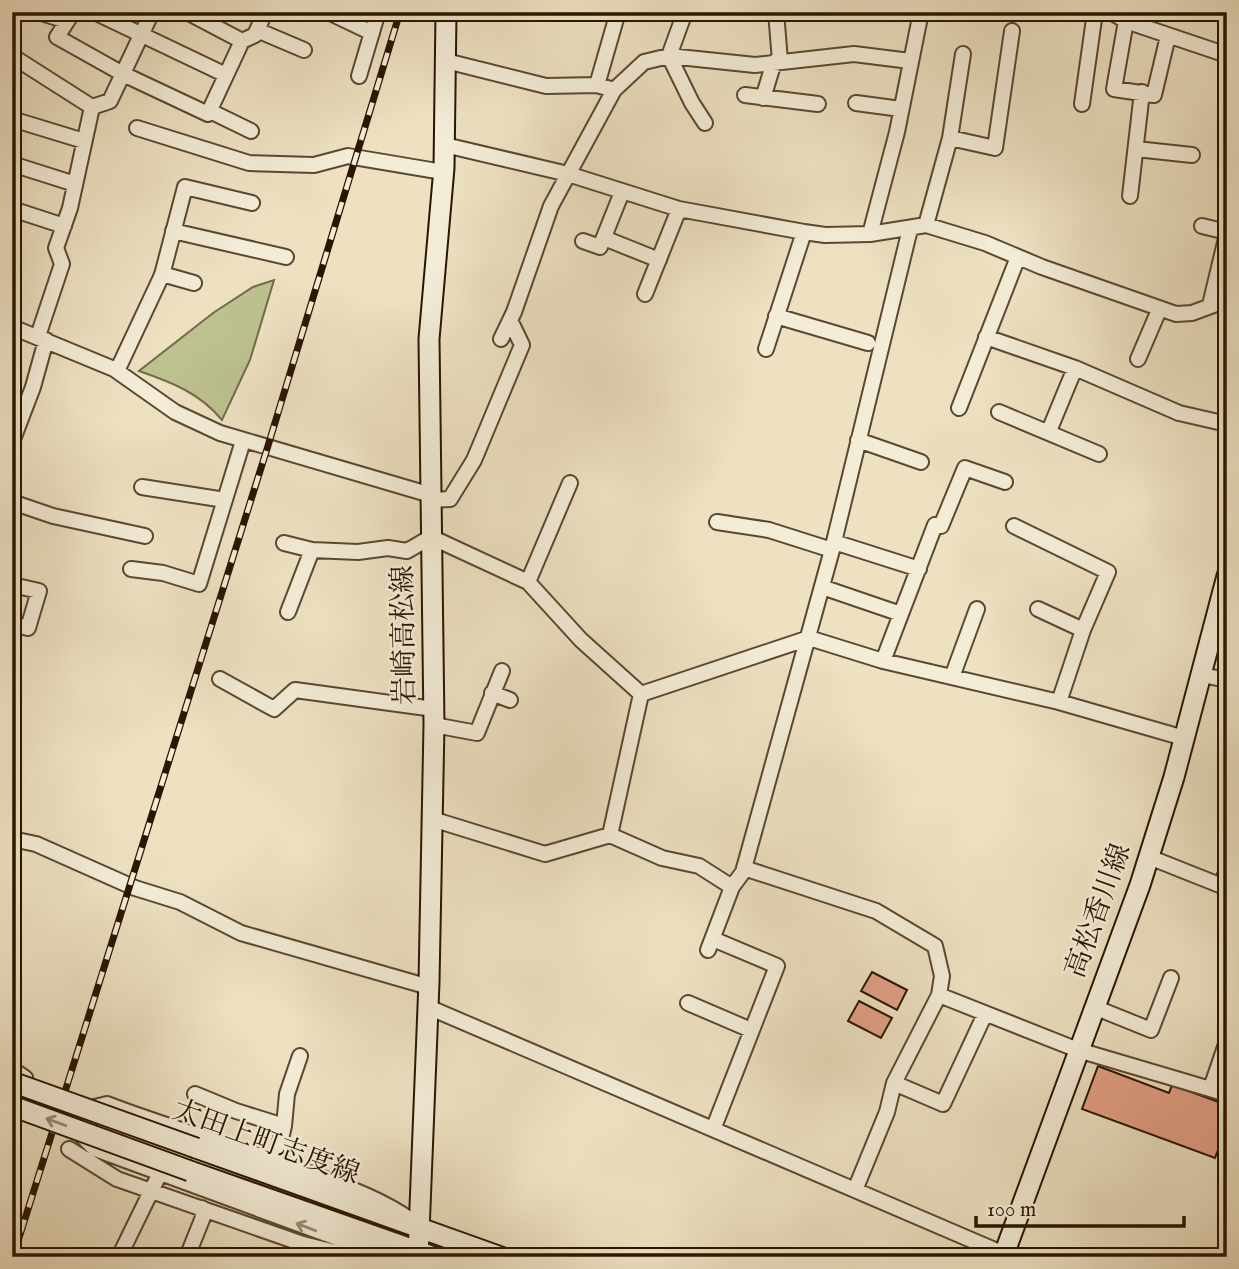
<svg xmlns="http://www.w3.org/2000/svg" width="1239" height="1269" viewBox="0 0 1239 1269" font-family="'IM FELL English','Noto Serif JP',serif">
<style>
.green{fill:#bdc190;stroke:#736b48;stroke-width:2}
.building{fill:#e3a086;stroke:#291500;stroke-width:2}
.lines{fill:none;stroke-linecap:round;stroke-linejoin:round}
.minor-casing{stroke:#5a4830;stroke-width:18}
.secondary-casing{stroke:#291500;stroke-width:23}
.minor{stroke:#f3ecd7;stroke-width:14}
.secondary{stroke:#f3ecd7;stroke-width:19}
.rail-casing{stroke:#291500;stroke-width:7}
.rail{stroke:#f3ecd7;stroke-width:4.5;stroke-dasharray:13;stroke-linecap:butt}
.secondary-bridge-casing{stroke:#291500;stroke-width:23;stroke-linecap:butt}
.secondary-bridge{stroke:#f3ecd7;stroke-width:19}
.oneway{stroke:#988b76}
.labels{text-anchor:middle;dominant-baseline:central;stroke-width:5;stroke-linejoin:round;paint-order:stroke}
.street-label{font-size:28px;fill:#291500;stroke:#f3ecd7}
</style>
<rect width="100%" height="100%" fill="#ede1c2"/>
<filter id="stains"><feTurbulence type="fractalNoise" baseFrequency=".00286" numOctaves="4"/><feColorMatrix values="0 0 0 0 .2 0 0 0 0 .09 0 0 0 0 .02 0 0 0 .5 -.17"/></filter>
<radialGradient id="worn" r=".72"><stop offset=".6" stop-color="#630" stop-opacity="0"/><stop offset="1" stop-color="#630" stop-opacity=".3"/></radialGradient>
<!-- green -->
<path class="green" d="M274 280 250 360 222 420C200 393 171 382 139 371L213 313 253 287Z"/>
<!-- building -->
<path class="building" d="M1227 845V877L1217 874Z
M872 972 907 990 897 1010 861 991Z
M859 1001 892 1018 881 1038 848 1021Z
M1098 1066 1169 1093 1172 1085 1227 1105V1126L1215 1158 1082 1109Z"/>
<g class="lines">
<defs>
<path id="minor" d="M38 12 67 21
M73 12 57 37 123 74 208 114 242 41 255 35 265 12
M94 12 226 75
M187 12 242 41
M328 12 372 33
M685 12 669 56 692 103 705 123
M776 12 780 61
M1111 12 1126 21 1227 55
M1126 21 1114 89 1154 95 1168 36
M257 30 304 50
M12 56 92 107
M446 61 546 86 597 85 614 90
M359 76 378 12
M597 85 618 12
M745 95 818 104
M763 98 774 62
M856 103 901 109
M1082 104 1095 12
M92 107 110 101 152 12
M210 111 251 131
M12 119 84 141
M137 128 249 163 314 165 348 156 443 172
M950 138 995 148 1012 31
M445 145 568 174 679 209 804 232 825 235 870 234 926 225 985 243 1042 267 1176 314 1192 313 1227 300
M1136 149 1192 155
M12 164 75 184
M1130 196 1142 92
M12 209 64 226
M926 225 950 138 963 54
M1202 226 1227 232
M173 231 286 257
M870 234 897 132 921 12
M604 238 659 260
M583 241 600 247 622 192
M162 274 194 283
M645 294 679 209
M1210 305 1227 234
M776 316 868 343
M12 327 114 369 175 412 220 433 431 495
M38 336 62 264 56 248 70 208 92 107
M986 337 1075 368 1179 413 1227 424
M501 339 514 312 551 206 614 90 644 62 669 56 755 65 854 54 910 61
M766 349 804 232
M1138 359 1159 310
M117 371 162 275 185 187 252 203
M959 408 1018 257
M999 412 1099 454
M1049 431 1075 368
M858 440 921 462
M12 442 33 387 46 340
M142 487 225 500
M431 500 450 499 474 460 522 345 510 320
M12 502 53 516 145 536
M717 522 769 530 832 550
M1014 526 1108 572 1083 630 1059 702
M834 542 919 569
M284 543 312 550
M131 569 163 573 199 584 243 441
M528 582 570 483
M12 585 39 591 28 628 12 624
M822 587 901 614
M1038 609 1083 630
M288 612 312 550 358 552 388 548 407 551 431 537 528 582 581 640 641 694 610 835
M883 661 935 525 941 526 965 468 1005 482
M1202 675 1227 680
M952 677 977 609
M220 679 274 709 295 690 434 709
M492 693 510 700
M641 694 809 638 883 661 1059 702 1184 738
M434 725 477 733 502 671
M432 819 545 854 610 835 662 858 699 866 732 887
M12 839 36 844 135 888 180 902 241 933 429 987
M1149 857 1227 888
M744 868 876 911 935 946 942 976 939 995 894 1083 887 1112 855 1190
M713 939 777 966 714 1127
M708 950 732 887 743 872 832 550 910 229
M939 995 1078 1050 1227 1094
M688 1003 751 1030
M428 1007 1004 1254
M1094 1007 1151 1030 1171 978
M12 1069 25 1078 12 1119
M894 1083 943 1104 985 1014
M1211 1088 1227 1041
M195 1094 236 1111 284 1126 276 1160
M284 1126 287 1094 300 1056
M69 1149 117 1179 303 1244 355 1257
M410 1252 378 1253 95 1149 83 1137 95 1107 107 1104C177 1131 250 1150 320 1177 352 1189 382 1200 411 1220
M119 1257 158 1177
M187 1257 203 1217 202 1208"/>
<path id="secondary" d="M196 1148 501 1257
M190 1171 434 1257
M418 1257 429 982 434 725 429 339 444 168 446 12
M1003 1257 1140 885 1174 777 1227 576"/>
</defs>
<!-- minor casing -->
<use href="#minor" class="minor-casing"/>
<!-- secondary casing -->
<use href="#secondary" class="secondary-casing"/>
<!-- minor -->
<use href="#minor" class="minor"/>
<!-- secondary -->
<use href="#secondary" class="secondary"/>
<defs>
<path id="rail" d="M13 1257 267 449 400 12"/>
</defs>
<!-- rail casing -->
<use href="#rail" class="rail-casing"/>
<!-- rail -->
<use href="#rail" class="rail"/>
<defs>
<path id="secondary-bridge" d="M12 1082 196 1148
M12 1106 190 1171"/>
</defs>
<!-- secondary-bridge casing -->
<use href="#secondary-bridge" class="secondary-bridge-casing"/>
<!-- secondary-bridge -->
<use href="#secondary-bridge" class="secondary-bridge"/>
</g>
<!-- one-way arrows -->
<defs><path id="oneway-shaft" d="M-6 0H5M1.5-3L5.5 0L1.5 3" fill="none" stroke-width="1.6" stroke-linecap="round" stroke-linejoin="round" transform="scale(1.75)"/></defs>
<g class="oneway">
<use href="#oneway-shaft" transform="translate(56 1122) rotate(-160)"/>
<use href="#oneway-shaft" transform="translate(306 1227) rotate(-159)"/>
</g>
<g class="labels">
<!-- street labels -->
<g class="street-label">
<text transform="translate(405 635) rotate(-91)">岩崎高松線</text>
<text transform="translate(1099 911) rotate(-70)">高松香川線</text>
<text transform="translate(266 1143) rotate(20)">太田上町志度線</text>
</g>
</g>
<!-- margin -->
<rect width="1239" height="1269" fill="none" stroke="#ede1c2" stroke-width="42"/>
<rect x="14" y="14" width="1211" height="1241" fill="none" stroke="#291500" stroke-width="3.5"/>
<rect x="21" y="21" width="1197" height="1227" fill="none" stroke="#291500" stroke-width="2"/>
<!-- scale -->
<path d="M976 1216v10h208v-10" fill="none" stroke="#291500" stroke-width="3.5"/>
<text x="987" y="1216" font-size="21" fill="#291500" stroke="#f3ecd7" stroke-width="5" paint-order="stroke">100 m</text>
<rect width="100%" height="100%" filter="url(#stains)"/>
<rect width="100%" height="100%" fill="url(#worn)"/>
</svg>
